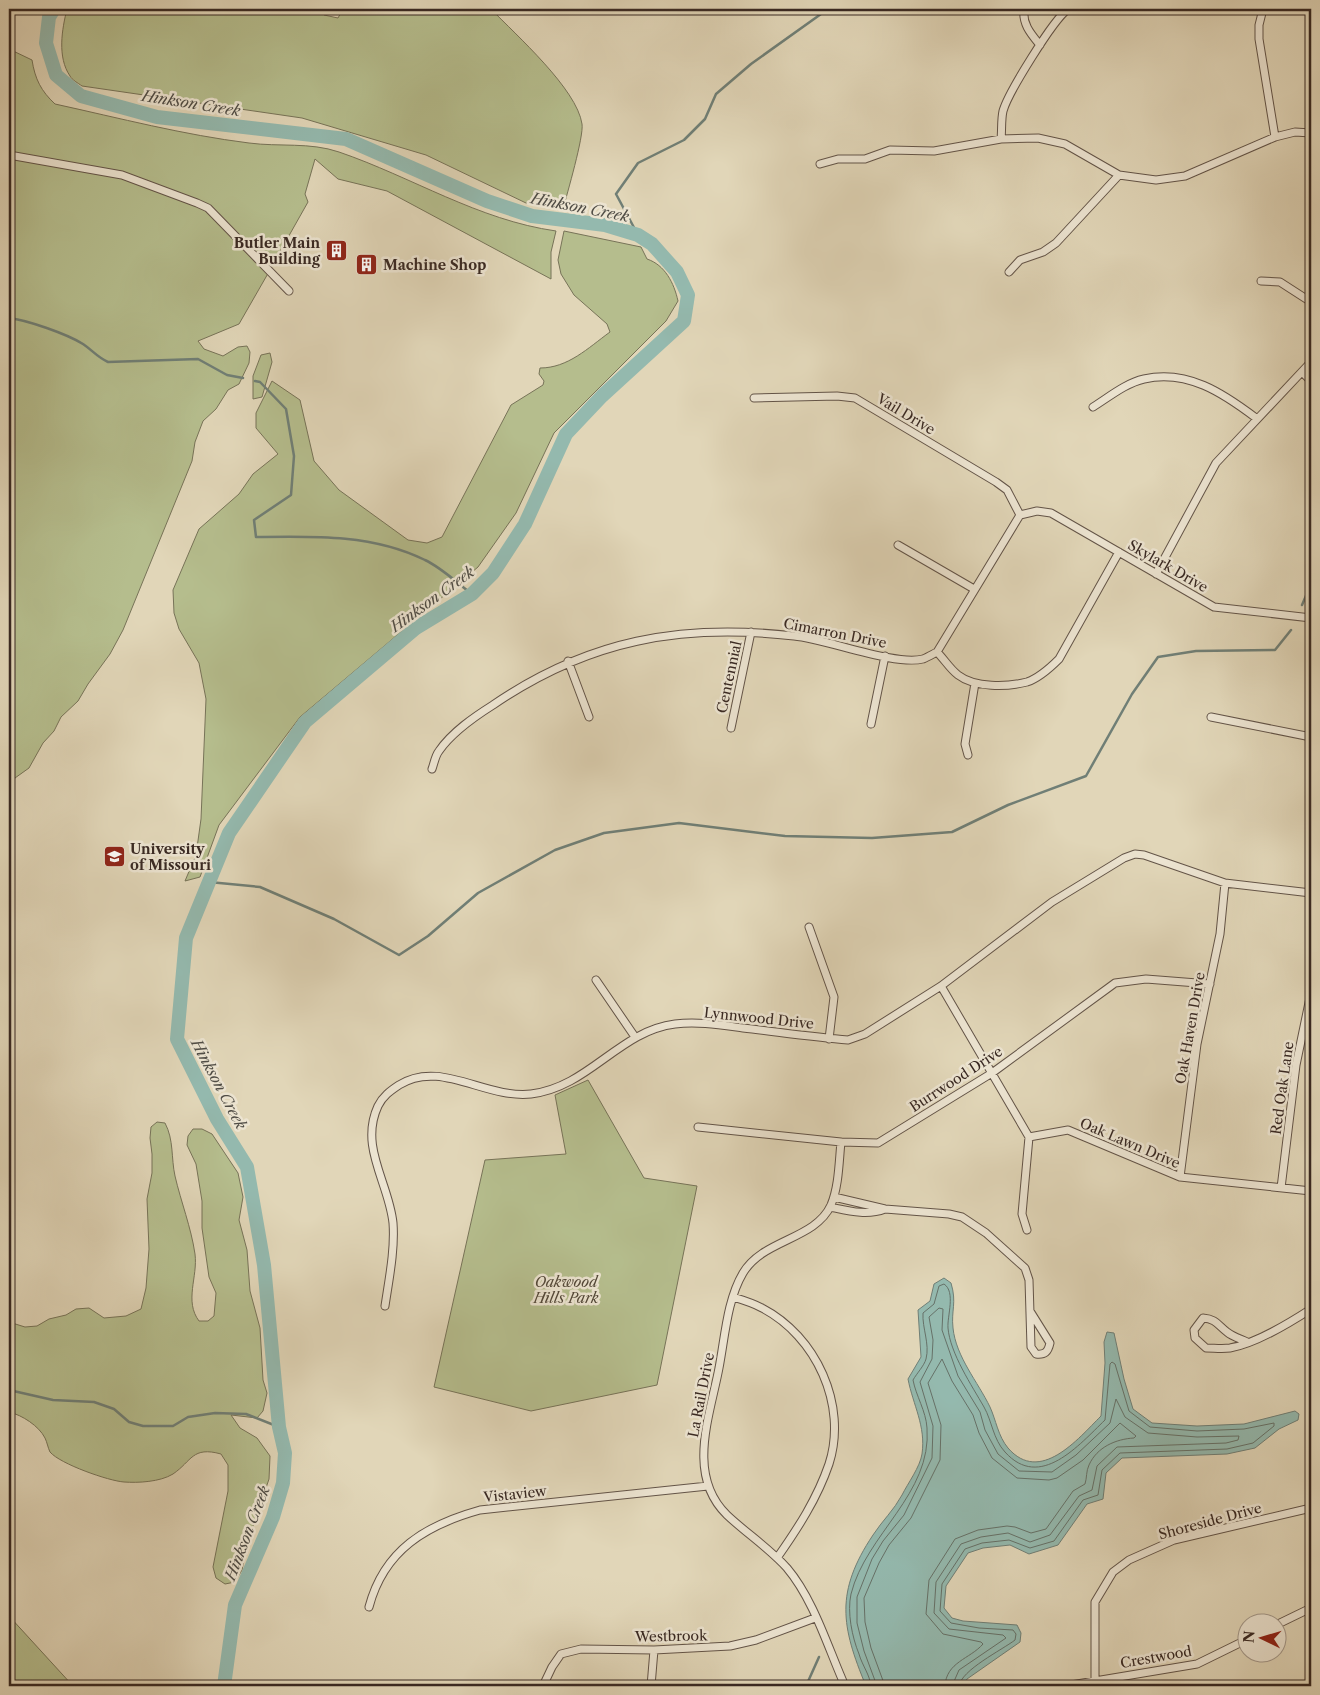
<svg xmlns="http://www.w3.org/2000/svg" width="1320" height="1695" viewBox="0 0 1320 1695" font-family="'Libre Caslon Text',serif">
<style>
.green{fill:#b5bd8d;stroke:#777358}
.water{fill:#94b9ae;stroke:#707f76}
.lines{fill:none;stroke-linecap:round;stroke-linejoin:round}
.shore{stroke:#667168;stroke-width:1}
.stream{stroke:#707f76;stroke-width:2.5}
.river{stroke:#94b9ae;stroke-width:14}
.minor-casing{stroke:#635448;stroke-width:9}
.minor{stroke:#ece4d1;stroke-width:7}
.labels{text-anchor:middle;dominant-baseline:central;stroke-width:5;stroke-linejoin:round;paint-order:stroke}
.poi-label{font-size:14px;font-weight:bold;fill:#392923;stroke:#ece4d1;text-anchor:start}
.street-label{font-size:14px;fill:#392923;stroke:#ece4d1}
.park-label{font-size:14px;font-style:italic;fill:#524738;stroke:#ece4d1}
.water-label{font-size:15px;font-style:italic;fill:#504d46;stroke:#ece4d1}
</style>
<rect width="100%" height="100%" fill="#e1d6b8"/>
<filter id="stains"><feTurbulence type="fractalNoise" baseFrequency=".004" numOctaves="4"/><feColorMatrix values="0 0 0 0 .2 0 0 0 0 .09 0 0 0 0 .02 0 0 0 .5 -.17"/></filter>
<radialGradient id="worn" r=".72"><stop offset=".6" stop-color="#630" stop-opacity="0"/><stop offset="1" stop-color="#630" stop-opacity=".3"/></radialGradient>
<!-- green -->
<path class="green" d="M67 9H330L324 15 338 18 343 9H491C516 35 577 89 582 124 584 136 567 194 563 209L526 203 426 155 302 118 82 86C78 83 72 80 70 76 57 57 62 29 67 9Z
M9 49 32 60C35 79 41 91 55 104 119 118 184 135 249 143 279 147 310 142 339 152 412 177 478 220 556 231L551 252V279L387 191 338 179 315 159 305 194 308 202 273 264H269L270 270 239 324 198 341 204 349 223 356 238 347 247 346 250 352 249 363 239 384 228 390 216 409 203 421 195 442 192 461 123 630 110 654 88 684 78 701 61 717 54 731 43 743 29 768 15 778 9 787V611L11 606 9 595Z
M564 231 641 247 647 259C665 265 674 283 678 301L666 321 554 433 516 513 478 567 300 717 219 825 200 877 185 881 196 855 201 819 206 699 199 663 179 629 174 613 173 590 199 529 239 494 253 474 278 454 256 428V413L272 381 300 400 314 461 339 490 408 540 427 543 442 537 511 405 543 385 544 381 539 374 540 368C568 368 588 348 610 332L607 324 574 295 561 274 558 260Z
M270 353 272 362 262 397 253 399V376L261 355Z
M588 1080 644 1178 697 1186 657 1385 531 1411 434 1387 485 1160 566 1154 555 1095Z
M157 1122 165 1123C174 1140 171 1158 175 1176 181 1202 191 1227 195 1254 198 1277 184 1301 199 1321H208L214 1316 216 1293 209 1277 202 1228V1201L196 1164 187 1145 188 1136 193 1129H202L212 1134 238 1173 243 1197 239 1220 247 1250 250 1291 260 1328 263 1380 267 1393 263 1411 257 1418 231 1415 240 1428 257 1438 270 1456 269 1479 248 1541 242 1570 235 1582 225 1584 216 1578 213 1567 228 1491V1465L221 1454C192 1446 192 1461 173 1474 160 1482 138 1483 124 1482 109 1481 60 1464 50 1452 48 1448 47 1442 45 1438 39 1426 22 1415 9 1412V1322L25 1327 37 1326 49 1319 66 1315 76 1309 89 1308 104 1318 126 1316 141 1309 146 1288 149 1249 147 1199 152 1173V1154L150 1138 151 1127Z
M9 1616 73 1686H9Z"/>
<!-- water -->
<path class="water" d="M944 1278 951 1283C957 1303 951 1310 953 1328 956 1357 978 1382 990 1407 996 1420 998 1436 1008 1448 1040 1485 1078 1439 1101 1416L1105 1363 1104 1342 1107 1332 1114 1333 1124 1379 1133 1409 1152 1423 1197 1426 1244 1424 1295 1411 1299 1414 1298 1420 1279 1429 1255 1448 1227 1454 1122 1458 1106 1473 1103 1499 1087 1504 1058 1545 1029 1554 1010 1545 983 1548 968 1553 946 1586 944 1608 952 1618 963 1621 1017 1625 1021 1633 1020 1642 967 1679 963 1686H866C841 1626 835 1592 873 1535 882 1521 894 1510 902 1495 908 1483 920 1467 922 1454 926 1426 913 1405 908 1379L921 1357 918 1310 930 1301 934 1284Z"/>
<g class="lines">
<!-- shore -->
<path class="shore" d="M871 1686C870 1675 862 1665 859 1654 852 1637 847 1612 851 1594 866 1534 932 1494 927 1428 926 1411 916 1396 913 1380 917 1373 924 1366 926 1359 930 1344 922 1328 923 1313L934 1304 939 1286 944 1284C956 1292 947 1316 948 1328 950 1353 972 1386 984 1407 992 1421 993 1439 1005 1452 1040 1491 1079 1445 1105 1420L1110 1364 1112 1362 1115 1364 1129 1411 1150 1427 1197 1431 1244 1429 1274 1423V1426L1253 1443 1227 1449 1120 1453 1102 1470 1098 1495 1083 1500 1054 1541 1030 1548 1009 1540 982 1543 965 1549 942 1584 940 1611 951 1623 979 1628 1013 1630 1016 1634 1015 1640C1002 1650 961 1670 959 1686
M877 1686 864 1651 857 1623V1597L872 1559 883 1541 904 1515 932 1458 933 1426 920 1382 932 1359 933 1340 929 1317 939 1308 943 1309 942 1330 958 1376 980 1412 985 1430 998 1454 1019 1471 1052 1472 1076 1455 1110 1423 1116 1399 1125 1417 1148 1433 1197 1437 1239 1436 1238 1440 1226 1443 1117 1447 1097 1466 1092 1490 1079 1496 1050 1535 1030 1542 1008 1533 981 1537 961 1544 936 1582 934 1613 949 1629 1003 1635 1006 1638 959 1670 952 1686
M885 1686 871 1648 865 1622 864 1598 879 1563 889 1545 911 1518 940 1460 941 1425 928 1383 942 1359 952 1381 973 1415 979 1433 992 1458 1017 1478 1049 1480 1057 1478 1083 1460 1120 1423 1136 1436 1134 1438C1116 1439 1097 1447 1089 1465 1086 1471 1087 1478 1085 1484L1073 1491 1046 1529 1031 1533 1015 1527 1007 1526 978 1530 955 1539 929 1580 926 1614 943 1634 981 1642 983 1644C970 1659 946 1662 945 1686"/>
<!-- stream -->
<path class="stream" d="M638 235 616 194 638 163 684 140 705 119 716 94 751 64 828 9
M9 318C27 320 67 334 83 344 92 350 97 357 108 362L198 359 227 375 243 378
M255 381 260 382 286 409 294 456 291 495 254 520 256 537C313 536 373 534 425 560 442 568 457 583 472 594
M1302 605 1311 584
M209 882 260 887 334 919 399 955 428 936 478 893 555 850 604 833 679 823 785 836 872 838 952 832 1008 805 1086 776 1132 694 1158 657 1196 651 1275 650 1291 630
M9 1390 53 1400 94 1402 114 1409 129 1422 143 1426H173L188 1417 215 1413 246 1414 279 1427
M806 1686 819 1657"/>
<!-- river -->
<path class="river" d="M54 9 49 17 46 43 56 75 81 96 157 117 346 139 487 201 532 216 605 225 638 235 652 244 677 272 688 295 684 321 602 396 566 434 525 524 493 573 472 594 416 628 305 722 229 833 186 938 177 1039 217 1119 247 1167 264 1265 279 1427 285 1453 283 1483 273 1517 235 1605 224 1686"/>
<defs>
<path id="minor" d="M1024 9C1022 24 1031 34 1040 45
M1263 9 1259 25V39L1275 137
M1001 139C1002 130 1001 120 1003 111 1008 93 1053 20 1068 9
M9 155 122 175 197 203 208 208 289 291
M820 164 838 159H865L890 150 934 151 1001 139 1038 138 1065 144 1119 175 1156 180 1185 176 1275 137 1295 132 1311 133
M1009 272 1020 260 1043 252 1056 243 1119 175
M1261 281 1280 282 1311 302
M1302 372 1311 381
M754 398 837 396 855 398 996 482 1007 490 1020 515
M1093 407C1109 397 1126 383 1144 379 1187 369 1223 393 1256 418
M1020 515 1037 511 1051 513 1214 607 1311 618
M898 545 974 589
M1156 574 1216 463 1311 362
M937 652C944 659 950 669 958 675 975 688 1007 687 1027 682 1039 678 1050 668 1059 659L1119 552
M568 661 589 717
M1211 717 1311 737
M871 724 885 656
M731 728 751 632
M968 755 965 744 975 683
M432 769C434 764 435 756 439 751 452 732 474 717 493 705 588 640 681 623 794 636 827 639 894 666 923 659 928 657 933 654 937 652L1020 515
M809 927 834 997 829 1039
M596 980 635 1037
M941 986 1029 1137 1022 1214 1027 1230
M698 1127 841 1142 878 1143 992 1073 1115 983 1146 979 1210 984
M1029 1137 1068 1130 1180 1177 1311 1191
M841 1142C839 1161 839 1186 831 1205 815 1240 763 1239 743 1273 727 1300 725 1337 719 1368 710 1416 686 1475 727 1515 746 1533 769 1548 787 1568 814 1600 828 1648 845 1686
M1180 1177 1197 1044 1220 934 1225 883
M1281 1188 1296 1065 1311 993
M834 1197 885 1209 949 1214 962 1217 986 1233 1025 1268 1029 1280 1031 1347 1036 1354C1045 1355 1048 1352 1050 1343L1030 1311
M830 1207C849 1211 867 1216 885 1209
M733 1297C743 1300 753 1303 762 1308 816 1336 848 1405 829 1464 817 1499 798 1528 777 1558
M385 1306C389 1279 395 1250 393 1223 389 1183 359 1147 378 1106 383 1096 390 1091 399 1085 440 1059 485 1099 531 1094 589 1087 619 1031 675 1024 697 1021 721 1025 743 1028 778 1032 813 1037 848 1040L865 1034 941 986 1052 902 1124 858 1135 854 1144 855 1225 883 1311 893
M1247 1342C1241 1339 1233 1337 1227 1332 1218 1325 1216 1319 1203 1318L1194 1330 1195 1338 1206 1348C1214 1348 1222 1349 1230 1348 1254 1344 1291 1322 1311 1309
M369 1607C384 1550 426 1525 480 1510L708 1486
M1278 1624 1311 1608
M1095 1680V1602L1113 1572 1129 1560 1174 1540 1311 1508
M543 1686 552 1667 561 1654 581 1649 654 1650 730 1646 756 1640 815 1618
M651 1686 654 1650
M1065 1686 1197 1664 1248 1639"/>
</defs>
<!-- minor casing -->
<use href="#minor" class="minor-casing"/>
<!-- minor -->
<use href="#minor" class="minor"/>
</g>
<!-- icons -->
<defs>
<symbol id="building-square" viewBox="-11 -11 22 22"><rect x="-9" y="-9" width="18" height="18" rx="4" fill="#8f2418" stroke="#ece4d1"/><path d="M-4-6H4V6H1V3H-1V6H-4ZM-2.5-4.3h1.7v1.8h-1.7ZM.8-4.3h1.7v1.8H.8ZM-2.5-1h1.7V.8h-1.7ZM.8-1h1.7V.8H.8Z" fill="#fff"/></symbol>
<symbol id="university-square" viewBox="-11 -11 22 22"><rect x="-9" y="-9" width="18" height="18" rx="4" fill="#8f2418" stroke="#ece4d1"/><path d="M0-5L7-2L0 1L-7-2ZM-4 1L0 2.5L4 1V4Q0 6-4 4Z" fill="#fff"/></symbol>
</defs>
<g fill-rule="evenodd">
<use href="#building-square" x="324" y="238" width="25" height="25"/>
<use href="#building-square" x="354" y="252" width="25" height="25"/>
<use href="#university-square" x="102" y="844" width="25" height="25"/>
</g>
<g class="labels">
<!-- poi labels -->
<g class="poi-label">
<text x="320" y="243" text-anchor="end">Butler Main<tspan x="320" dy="16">Building</tspan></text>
<text x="383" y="265">Machine Shop</text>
<text x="130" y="849">University<tspan x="130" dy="16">of Missouri</tspan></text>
</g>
<!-- street labels -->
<g class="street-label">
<text transform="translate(906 414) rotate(31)">Vail Drive</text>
<text transform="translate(1168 566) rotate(30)">Skylark Drive</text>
<text transform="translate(835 633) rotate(11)">Cimarron Drive</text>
<text transform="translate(729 677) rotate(-78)">Centennial</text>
<text transform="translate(759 1018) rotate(6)">Lynnwood Drive</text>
<text transform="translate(1190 1028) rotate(-80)">Oak Haven Drive</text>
<text transform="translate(956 1079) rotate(-33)">Burrwood Drive</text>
<text transform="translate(1282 1088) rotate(-82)">Red Oak Lane</text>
<text transform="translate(1130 1143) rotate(23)">Oak Lawn Drive</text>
<text transform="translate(701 1395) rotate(-79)">La Rail Drive</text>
<text transform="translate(515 1494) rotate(-6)">Vistaview</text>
<text transform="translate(1210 1521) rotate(-15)">Shoreside Drive</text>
<text transform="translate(671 1636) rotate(-1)">Westbrook</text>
<text transform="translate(1156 1657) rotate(-10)">Crestwood</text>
</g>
<!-- park labels -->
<g class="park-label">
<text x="566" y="1282">Oakwood<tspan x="566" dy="16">Hills Park</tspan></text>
</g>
<!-- water labels -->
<g class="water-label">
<text transform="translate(191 103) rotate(9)">Hinkson Creek</text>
<text transform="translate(580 207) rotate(11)">Hinkson Creek</text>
<text transform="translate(432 599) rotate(-36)">Hinkson Creek</text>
<text transform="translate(219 1084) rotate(62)">Hinkson Creek</text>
<text transform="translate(247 1533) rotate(-69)">Hinkson Creek</text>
</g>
</g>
<!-- margin -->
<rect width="1320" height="1695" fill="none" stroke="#e1d6b8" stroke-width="30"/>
<rect x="10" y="10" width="1300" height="1675" fill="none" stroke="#392923" stroke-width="2.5"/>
<rect x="15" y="15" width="1290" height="1665" fill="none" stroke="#392923"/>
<!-- north arrow -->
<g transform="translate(1262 1638) rotate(275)"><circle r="24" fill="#ece4d1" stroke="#a4998b"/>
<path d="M0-4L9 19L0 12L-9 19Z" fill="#8f2418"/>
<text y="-8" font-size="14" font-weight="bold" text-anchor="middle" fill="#392923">N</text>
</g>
<rect width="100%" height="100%" filter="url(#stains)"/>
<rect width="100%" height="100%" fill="url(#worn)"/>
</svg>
